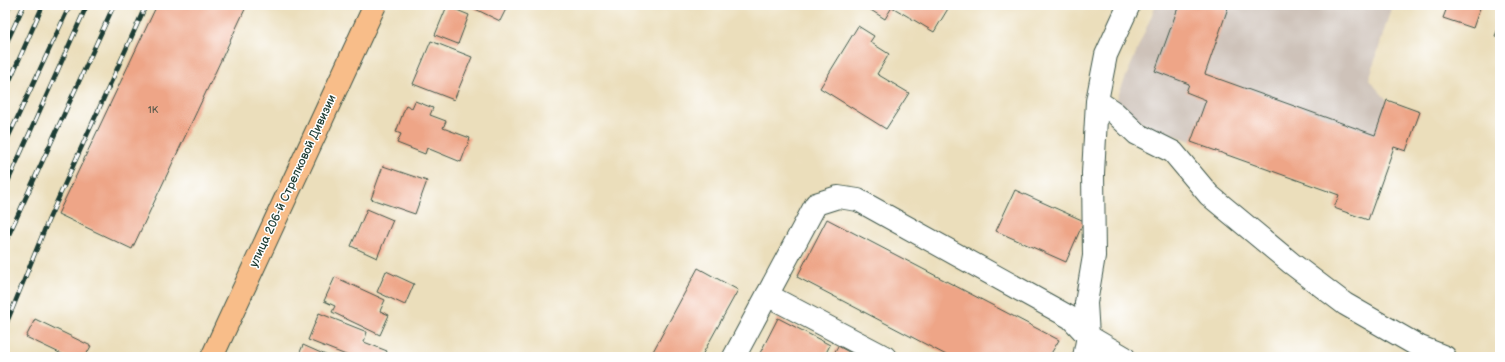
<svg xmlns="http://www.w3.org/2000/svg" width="1505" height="362" viewBox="0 0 1505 362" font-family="'Balsamiq Sans',sans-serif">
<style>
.industrial{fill:#cec2b9}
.green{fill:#88d695;stroke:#548a64}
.building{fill:#eea587}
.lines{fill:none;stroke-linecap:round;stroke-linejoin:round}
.minor-casing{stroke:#3e5548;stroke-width:24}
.major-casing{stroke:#3e5548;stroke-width:24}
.minor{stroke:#fff;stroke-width:22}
.major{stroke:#f8bd89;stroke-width:22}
.rail-casing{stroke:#1f3d34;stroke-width:4.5}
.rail{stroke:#fff;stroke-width:3;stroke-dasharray:9;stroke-linecap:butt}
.labels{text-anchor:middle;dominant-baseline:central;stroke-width:3;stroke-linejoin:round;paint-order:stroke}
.number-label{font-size:10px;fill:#535749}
.street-label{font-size:12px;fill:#1f3d34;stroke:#fff}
</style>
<rect width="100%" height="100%" fill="#fff"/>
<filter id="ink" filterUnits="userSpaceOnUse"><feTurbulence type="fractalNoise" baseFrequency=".025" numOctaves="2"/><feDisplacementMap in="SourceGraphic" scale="8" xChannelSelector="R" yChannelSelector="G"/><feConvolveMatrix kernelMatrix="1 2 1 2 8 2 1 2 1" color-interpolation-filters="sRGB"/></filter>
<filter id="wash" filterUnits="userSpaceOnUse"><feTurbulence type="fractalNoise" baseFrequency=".012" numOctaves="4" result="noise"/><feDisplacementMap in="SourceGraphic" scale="16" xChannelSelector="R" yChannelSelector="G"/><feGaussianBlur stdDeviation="0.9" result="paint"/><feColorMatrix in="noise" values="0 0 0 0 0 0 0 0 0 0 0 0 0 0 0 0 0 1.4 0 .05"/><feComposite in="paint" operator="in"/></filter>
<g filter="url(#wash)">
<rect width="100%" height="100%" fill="#ebdebb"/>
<!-- industrial -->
<path class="industrial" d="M1156 5H1392L1369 80 1387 100 1420 112 1406 151 1394 147 1368 220 1334 208 1339 195 1144 124 1126 117 1115 103Z"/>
<!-- green -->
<path class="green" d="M5 5H13L5 22Z"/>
<g id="blocks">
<!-- building -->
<path class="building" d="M157 5H247L132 249 58 214Z
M467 5H508L500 21Z
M867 5H947L949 7 934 32 892 7 885 19 866 7Z
M1179 5H1229L1205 74 1375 135 1387 100 1420 112 1406 151 1394 147 1368 220 1334 208 1339 195 1191 142 1206 100 1186 92 1189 84 1155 71Z
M1448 5H1481L1473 28 1443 18Z
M447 6 469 15 458 44 435 35Z
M1500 24V38L1495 36Z
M858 26 874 36 870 42 889 54 877 74 909 93 886 129 820 88Z
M431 41 472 57 454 100 413 84Z
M415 101 433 108 430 115 446 121 443 128 470 138 461 162 427 148 425 154 397 143 401 134 396 132 406 105 412 108Z
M383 166 427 181 415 214 371 199Z
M1015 190 1084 221 1066 262 996 231Z
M367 209 393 220 377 258 351 246Z
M827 219 1059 340 1049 357H950L797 277Z
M698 268 738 290 701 357H650Z
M386 271 414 284 405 305 377 292Z
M335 277 385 300 380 311 389 315 380 335 332 312 335 306 324 301Z
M319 313 367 332 364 342 387 351 385 357H351L308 340Z
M778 318 830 345 824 357H758Z
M35 319 91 346 85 357H68L26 337Z
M303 345 330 357H298Z
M838 346 858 357H832Z"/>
</g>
</g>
<g filter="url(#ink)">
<use href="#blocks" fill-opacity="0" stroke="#3e5548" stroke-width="1"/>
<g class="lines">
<defs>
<path id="minor" d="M1097 101 1115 113 1137 134 1173 152 1209 195 1291 263 1345 304 1420 347 1445 357
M767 295 885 357
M734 357 816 204 838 197 858 200 1071 318 1088 336 1124 357
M1084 357 1088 336 1086 303 1094 256 1093 173 1097 101 1106 55 1129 5"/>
<path id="major" d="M212 357 375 5"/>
</defs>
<!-- minor casing -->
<use href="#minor" class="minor-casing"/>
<!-- major casing -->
<use href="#major" class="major-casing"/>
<!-- minor -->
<use href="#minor" class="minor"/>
<!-- major -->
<use href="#major" class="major"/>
<defs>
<path id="rail" d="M5 46 24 5
M5 91 43 5
M5 144 70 5
M5 188 87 5
M5 243 114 5
M5 327 48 221 146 5"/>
</defs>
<!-- rail casing -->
<use href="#rail" class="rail-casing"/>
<!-- rail -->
<use href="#rail" class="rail"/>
</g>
</g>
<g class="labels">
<!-- number labels -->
<g class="number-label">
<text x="153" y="110">1К</text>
</g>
<!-- street labels -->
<g class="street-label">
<text transform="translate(293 181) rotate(-65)">улица 206-й Стрелковой Дивизии</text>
</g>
</g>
<!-- margin -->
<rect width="1505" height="362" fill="none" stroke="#fff" stroke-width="20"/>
</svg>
